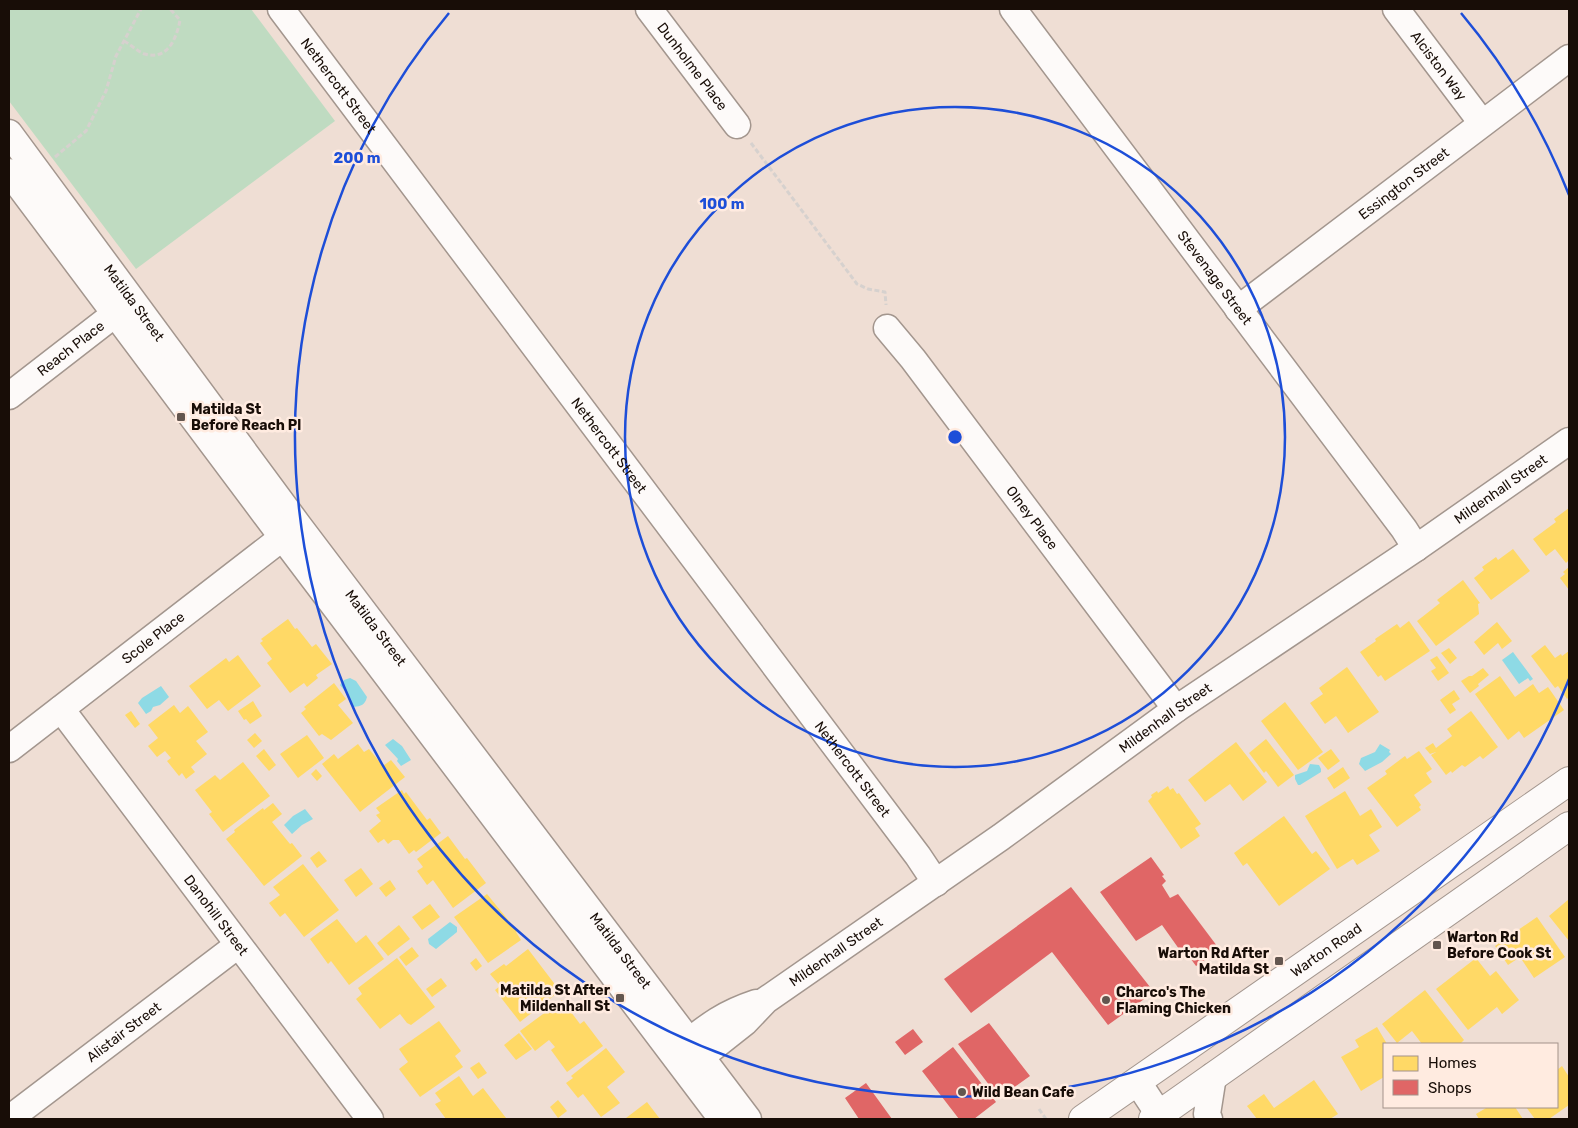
<svg xmlns="http://www.w3.org/2000/svg" width="1578" height="1128" viewBox="0 0 1578 1128" font-family="Rubik,sans-serif">
<style>
.green{fill:#bfdbc1}
.water{fill:#8edae5}
.homes{fill:#ffd966}
.shops{fill:#e06666}
.lines{fill:none;stroke-linecap:round;stroke-linejoin:round}
.street-casing{stroke:#a3968e;stroke-width:29}
.primary-casing{stroke:#a3968e;stroke-width:30}
.path{stroke:#d6d1ce;stroke-width:3;stroke-dasharray:5 2.5;stroke-linecap:butt}
.street{stroke:#fdfaf9;stroke-width:26}
.primary{stroke:#fdfaf9;stroke-width:28}
.ring{fill:none;stroke:#1d4ed8;stroke-width:2.5}
.poi-dot{fill:#63564f;stroke:#ffebe0;stroke-width:2}
.labels{text-anchor:middle;dominant-baseline:central;stroke-width:5;stroke-linejoin:round;paint-order:stroke}
.street-label{font-size:14px;fill:#180d07;stroke:#ffebe0}
.poi-label{font-size:14px;font-weight:bold;fill:#180d07;stroke:#ffebe0;text-anchor:start}
.centre{fill:#1d4ed8;stroke:#ffebe0;stroke-width:2.5}
.ring-label{font-size:15px;text-anchor:middle;font-weight:bold;fill:#1d4ed8;stroke:#ffebe0;stroke-width:5;stroke-linejoin:round;paint-order:stroke}
</style>
<rect width="100%" height="100%" fill="#efded4"/>
<!-- green -->
<path class="green" d="M9 9H251L335 121 136 269 9 101Z"/>
<!-- water -->
<path class="water" d="M1513 652 1533 679 1530 681 1528 678 1519 684 1502 660Z
M350 678 356 681 367 697C365 705 361 706 354 707L350 704 349 696 340 685 344 680Z
M161 686 169 697 160 705 153 707 151 711 146 714 138 703 142 698Z
M393 739 402 746 411 760 401 766 397 761 398 759 385 745Z
M1380 744 1390 750 1389 752 1391 754 1382 762 1365 771 1359 764 1361 758 1375 752Z
M1310 764 1319 765 1321 769V772L1300 785H1298L1295 779V775L1307 771Z
M305 809 313 819 302 825 292 834 284 825 293 816Z
M450 922 457 927V932L436 949 429 944 428 939Z"/>
<!-- homes -->
<path class="homes" d="M1569 508V560L1566 563 1555 549 1546 556 1533 539 1556 522 1554 519Z
M1513 549 1530 571 1491 600 1474 578 1484 570 1482 567 1496 557 1498 560Z
M1569 567V590L1560 578 1565 574 1563 572Z
M1463 580 1480 603 1478 604 1479 614 1436 646 1417 621 1440 603 1437 600Z
M288 619 295 629 297 628 312 647 316 644 332 664 316 675 318 678 307 687 304 683 290 693 267 663 272 659 260 643 263 641 261 639Z
M1409 621 1430 651 1385 681 1381 675 1378 677 1360 652 1376 641 1375 639 1397 624 1400 628Z
M1497 622 1512 641 1502 649 1498 643 1484 655 1474 642Z
M1545 645 1555 658 1561 654 1562 656 1569 651V697L1567 699 1558 686 1555 688 1531 656Z
M1449 648 1457 658 1450 664 1441 653Z
M238 655 261 686 228 711 219 700 207 709 189 686 226 658 229 662Z
M1437 656 1449 673 1438 681 1431 671 1436 668 1430 660Z
M1347 667 1379 712 1348 733 1336 716 1325 724 1310 703 1323 694 1319 688Z
M1483 668 1489 675 1478 684 1479 686 1470 693 1461 681 1469 676H1472Z
M1500 676 1515 697 1533 684 1539 693 1548 687 1564 710 1524 738 1519 731 1508 740 1475 694Z
M334 683 346 699 338 705 353 723 331 740 322 734 319 736 301 713 306 709 304 707Z
M1454 690 1460 699 1452 704 1456 710 1450 714 1440 700Z
M253 701 262 716 250 724 246 719 244 720 238 711Z
M1285 702 1323 752 1298 770 1261 721Z
M174 705 180 713 188 706 208 732 196 741 207 754 191 767 195 772 186 779 182 773 179 776 167 761 171 758 165 751 157 757 148 746 158 738 148 725Z
M131 711 140 724 135 728 125 715Z
M1471 711 1498 747 1483 759 1480 756 1465 767 1462 765 1452 773 1451 771 1446 775 1431 755 1436 752 1430 754 1425 748 1433 743 1436 748 1452 736 1447 729Z
M255 733 262 741 254 748 247 740Z
M307 735 324 758 298 778 280 754Z
M1266 739 1294 775 1278 787 1266 771 1264 773 1249 753Z
M1236 742 1267 782 1243 801 1230 784 1205 802 1188 780Z
M358 744 364 752 369 749 383 766 391 760 405 777 360 812 322 764 334 754 338 759Z
M264 749 276 765 269 771 256 756Z
M1331 749 1340 761 1328 770 1318 758Z
M1419 751 1432 769 1426 773 1432 782 1414 795 1421 805 1419 807 1421 810 1397 827 1367 788 1387 774 1385 771 1405 756 1407 759Z
M243 762 270 796 223 832 209 814 212 812 195 790 215 775 220 780Z
M1343 767 1350 778 1334 789 1327 778Z
M316 769 322 776 317 781 311 774Z
M1168 786 1170 790 1173 788 1177 794 1179 793 1201 824 1195 828 1200 836 1181 849 1148 801 1152 797 1151 795 1157 791 1158 793Z
M402 790 404 794 406 792 427 820 430 818 441 833 416 852 414 850 409 854 399 840H393L388 844 384 839 378 843 369 831 381 821 376 815 380 813 376 808Z
M1345 791 1360 816 1371 809 1382 827 1369 835 1380 851 1357 865 1353 859 1337 869 1305 816Z
M273 803 282 814 272 822 290 844 292 843 302 856 264 886 226 839 235 832 234 830 263 808 264 810Z
M1284 816 1312 854 1316 851 1330 869 1279 906 1247 863 1243 866 1234 853Z
M448 836 465 859 467 858 486 883 453 908 433 880 427 885 417 871 423 867 417 859Z
M319 851 327 861 317 868 310 858Z
M303 864 339 910 304 937 285 913 280 917 269 903 280 895 273 887Z
M361 868 373 884 356 897 344 880Z
M390 880 396 889 386 897 379 888Z
M487 894 517 931 516 932 521 940 488 963 454 917Z
M1569 899V941L1549 916Z
M430 904 440 917 422 930 412 917Z
M1537 917 1565 957 1534 978 1520 957 1508 965 1495 946Z
M337 919 356 943 366 935 384 959 349 985 331 961 328 964 310 939Z
M399 925 410 939 388 956 377 943Z
M412 947 419 956 406 966 399 957Z
M528 949 560 991 520 1022 495 990 500 986 490 974 504 964 506 966Z
M397 958 435 1007 411 1025 407 1023 400 1014 380 1029 356 999 362 994 358 988Z
M476 958 482 966 476 971 470 963Z
M1476 958 1490 976 1496 971 1519 1000 1502 1014 1497 1007 1468 1030 1436 989Z
M441 978 447 986 432 997 426 989Z
M1425 990 1464 1040 1460 1044H1422L1412 1031 1397 1043 1382 1024Z
M562 1000 580 1024 584 1021 603 1046 567 1072 551 1050 555 1047 549 1040 535 1051 520 1031Z
M439 1021 461 1051 455 1056 463 1067 420 1097 399 1069 408 1062 399 1049Z
M1377 1027 1387 1044H1384V1077L1361 1091 1341 1057 1359 1047 1355 1040Z
M519 1033 532 1049 516 1060 504 1045Z
M606 1048 625 1072 607 1087 620 1103 601 1117 583 1094 578 1098 566 1083 573 1078 571 1076Z
M479 1062 487 1073 478 1079 470 1068Z
M1562 1066 1569 1077V1105L1549 1119H1535L1526 1107H1557V1070Z
M459 1076 473 1096 483 1088 506 1118 446 1119 435 1104 441 1101 435 1093Z
M1314 1080 1338 1114 1330 1119H1257L1247 1106 1264 1094 1274 1108Z
M558 1100 567 1111 558 1118 550 1107Z
M647 1102 660 1119H627L626 1118Z
M1485 1107H1515L1523 1119H1479L1476 1114 1486 1108Z"/>
<!-- shops -->
<path class="shops" d="M1151 857 1164 875 1162 876 1166 881 1162 885 1170 898 1178 894 1217 946 1204 956 1205 960 1196 966 1188 955 1184 956 1162 925 1136 941 1100 892Z
M1071 887 1154 992 1108 1025 1052 952 971 1013 944 979Z
M989 1023 1030 1076 999 1098 958 1044Z
M913 1029 923 1042 905 1055 895 1042Z
M953 1047 996 1102 974 1119H959L922 1071Z
M866 1083 892 1119H859L845 1098Z"/>
<g class="lines">
<defs>
<g id="street">
<path id="s1" d="M281 9 918 856 936 883"/>
<path id="s2" d="M649 9 737 125"/>
<path id="s3" d="M1013 9 1404 529 1416 548"/>
<path id="s4" d="M1396 9 1482 123"/>
<path id="s5" d="M9 133 298 525 748 1119"/>
<path d="M9 172 283 538 722 1119"/>
<path id="s6" d="M1238 309 1569 58"/>
<path id="s7" d="M887 328 913 359 1176 709"/>
<path id="s8" d="M9 396 129 303"/>
<path id="s9" d="M61 709 370 1119"/>
<path id="s10" d="M9 749 296 527"/>
<path d="M677 1051C706 1028 720 1015 756 1003"/>
<path id="s11" d="M688 1067 745 1022 766 1000 1001 837 1176 709 1416 548 1569 441"/>
<path d="M1137 1081 1162 1119"/>
<path id="s12" d="M9 1119 238 945"/>
<path d="M1209 1119 1207 1114 1213 1076"/>
</g>
<g id="primary">
<path id="s13" d="M1083 1119 1569 781"/>
<path d="M1153 1119 1569 826"/>
</g>
</defs>
<!-- street casing -->
<use href="#street" class="street-casing"/>
<!-- primary casing -->
<use href="#primary" class="primary-casing"/>
<!-- path -->
<path class="path" d="M124 41C130 44 138 52 145 54 168 61 177 37 180 20L170 9
M751 143 857 284 868 289 885 292 886 305
M55 157 86 131 106 91 116 56 141 9
M1039 1109 1046 1119"/>
<!-- street -->
<use href="#street" class="street"/>
<!-- primary -->
<use href="#primary" class="primary"/>
</g>
<!-- distance rings -->
<g class="ring">
<circle cx="955" cy="437" r="330"/>
<path d="M1569 679A660 660 0 1 1 449 13M1461 13A660 660 0 0 1 1569 195"/>
</g>
<!-- markers -->
<g class="poi-dot">
<rect x="176" y="412" width="10" height="10" rx="2.5"/>
<rect x="1432" y="940" width="10" height="10" rx="2.5"/>
<rect x="1274" y="956" width="10" height="10" rx="2.5"/>
<rect x="615" y="993" width="10" height="10" rx="2.5"/>
<circle cx="1106" cy="1000" r="5"/>
<circle cx="962" cy="1092" r="5"/>
</g>
<g class="labels">
<!-- street labels -->
<g class="street-label">
<text stroke="none"><textPath href="#s4" startOffset="71">Alciston Way</textPath></text>
<text stroke="none"><textPath href="#s2" startOffset="72">Dunholme Place</textPath></text>
<text stroke="none"><textPath href="#s1" startOffset="96">Nethercott Street</textPath></text>
<text stroke="none"><textPath href="#s6" startOffset="208">Essington Street</textPath></text>
<text stroke="none"><textPath href="#s3" startOffset="336">Stevenage Street</textPath></text>
<text stroke="none"><textPath href="#s5" startOffset="211">Matilda Street</textPath></text>
<text stroke="none"><textPath href="#s8" startOffset="78">Reach Place</textPath></text>
<text stroke="none"><textPath href="#s1" startOffset="546">Nethercott Street</textPath></text>
<text stroke="none"><textPath href="#s11" startOffset="998">Mildenhall Street</textPath></text>
<text stroke="none"><textPath href="#s7" startOffset="239">Olney Place</textPath></text>
<text stroke="none"><textPath href="#s5" startOffset="616">Matilda Street</textPath></text>
<text stroke="none"><textPath href="#s10" startOffset="182">Scole Place</textPath></text>
<text stroke="none"><textPath href="#s11" startOffset="592">Mildenhall Street</textPath></text>
<text stroke="none"><textPath href="#s1" startOffset="951">Nethercott Street</textPath></text>
<text stroke="none"><textPath href="#s9" startOffset="258">Danohill Street</textPath></text>
<text stroke="none"><textPath href="#s13" startOffset="296">Warton Road</textPath></text>
<text stroke="none"><textPath href="#s5" startOffset="1021">Matilda Street</textPath></text>
<text stroke="none"><textPath href="#s11" startOffset="188">Mildenhall Street</textPath></text>
<text stroke="none"><textPath href="#s12" startOffset="144">Alistair Street</textPath></text>
</g>
<!-- poi labels -->
<g class="poi-label">
<text x="191" y="409">Matilda St<tspan x="191" dy="16">Before Reach Pl</tspan></text>
<text x="1447" y="937">Warton Rd<tspan x="1447" dy="16">Before Cook St</tspan></text>
<text x="1269" y="953" text-anchor="end">Warton Rd After<tspan x="1269" dy="16">Matilda St</tspan></text>
<text x="610" y="990" text-anchor="end">Matilda St After<tspan x="610" dy="16">Mildenhall St</tspan></text>
<text x="1116" y="992">Charco's The<tspan x="1116" dy="16">Flaming Chicken</tspan></text>
<text x="972" y="1092">Wild Bean Cafe</text>
</g>
</g>
<circle cx="955" cy="437" r="8" class="centre"/>
<g class="ring-label">
<text x="357" y="163">200 m</text>
<text x="722" y="209">100 m</text>
</g>
<!-- border -->
<rect width="1578" height="1128" fill="none" stroke="#180d07" stroke-width="20"/>
<!-- legend -->
<rect x="1383" y="1043" width="175" height="65" fill="#ffebe0" stroke="#a39289"/>
<rect x="1393" y="1056" width="25" height="15" fill="#ffd966" stroke="#a39289"/>
<text x="1428" y="1068" font-size="15" fill="#180d07">Homes</text>
<rect x="1393" y="1080" width="25" height="15" fill="#e06666" stroke="#a39289"/>
<text x="1428" y="1093" font-size="15" fill="#180d07">Shops</text>
</svg>
